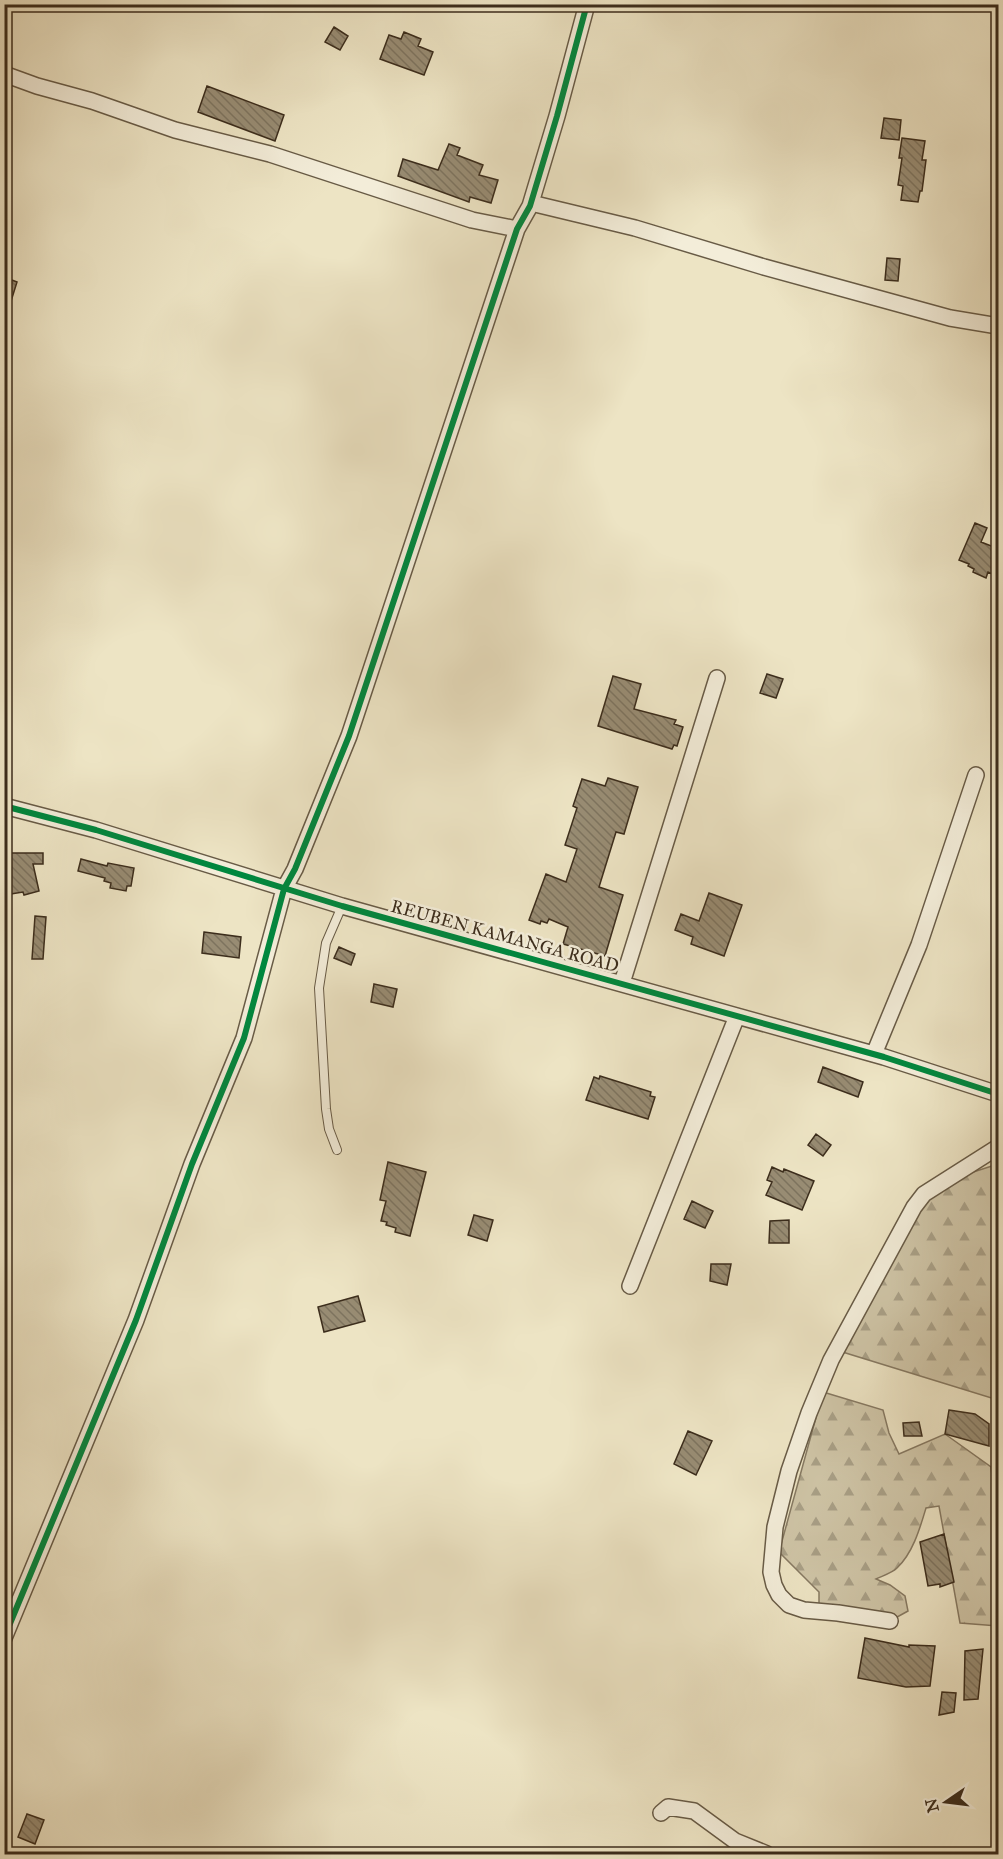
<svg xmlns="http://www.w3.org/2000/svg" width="1003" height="1859" viewBox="0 0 1003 1859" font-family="'IM FELL Great Primer',serif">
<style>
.forest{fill:url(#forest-firs);stroke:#867962;stroke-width:1.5}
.building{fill:url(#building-back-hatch);stroke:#3c2d1c;stroke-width:1.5}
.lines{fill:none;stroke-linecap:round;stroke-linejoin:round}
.service-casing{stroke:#685b46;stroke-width:10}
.minor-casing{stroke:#685b46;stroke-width:18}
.service{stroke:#f3edd9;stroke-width:8}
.minor{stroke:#f3edd9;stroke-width:15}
.cycleway-casing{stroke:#f3edd9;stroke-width:10}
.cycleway{stroke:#00873e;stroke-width:6}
.labels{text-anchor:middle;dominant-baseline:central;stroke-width:5;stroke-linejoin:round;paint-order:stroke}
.street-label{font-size:18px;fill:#3c2d1c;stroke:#f3edd9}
</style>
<defs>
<pattern id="forest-firs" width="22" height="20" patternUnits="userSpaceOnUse" patternTransform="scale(1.5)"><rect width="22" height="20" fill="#cfc5a7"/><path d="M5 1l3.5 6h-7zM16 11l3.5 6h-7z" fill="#a9a087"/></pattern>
<pattern id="building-back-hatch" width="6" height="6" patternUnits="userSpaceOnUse" patternTransform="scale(1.5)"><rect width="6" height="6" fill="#988c73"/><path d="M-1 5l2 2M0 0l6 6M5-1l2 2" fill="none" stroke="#7d735e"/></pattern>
</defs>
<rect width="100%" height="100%" fill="#ede4c4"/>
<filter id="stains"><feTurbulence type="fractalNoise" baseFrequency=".00333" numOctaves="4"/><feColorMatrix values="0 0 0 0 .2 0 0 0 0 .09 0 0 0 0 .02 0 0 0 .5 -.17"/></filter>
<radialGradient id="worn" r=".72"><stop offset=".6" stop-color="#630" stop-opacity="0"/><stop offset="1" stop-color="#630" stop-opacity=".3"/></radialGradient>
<!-- forest -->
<path class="forest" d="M998 1164V1400L836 1350 925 1199 964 1175Z
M823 1392 883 1410 889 1433 899 1454 945 1434 991 1467 994 1495 998 1496V1626L960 1623 939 1506 926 1508C920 1528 913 1553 897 1568 892 1573 882 1576 876 1579L890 1585 905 1596 908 1611 890 1621 819 1606V1592L779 1552Z"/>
<!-- building -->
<path class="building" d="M334 27 348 36 340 50 325 42Z
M404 32 421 39 418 46 433 52 424 75 380 59 389 35 401 39Z
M207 86 284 115 275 141 198 112Z
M884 118 901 120 899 140 881 138Z
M902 138 925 141 922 160H926L922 191H920L918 202 901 200 903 186 898 185 902 158H899Z
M449 144 460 148 457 155 483 165 479 175 498 180 491 203 470 197 469 202 398 176 403 159 438 170Z
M887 258 900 259 898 281 885 280Z
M4 277 17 282 7 314 4 313Z
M975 523 987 528 981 542 999 549V577L988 572 986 578 973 572 974 569 968 566 969 564 959 560Z
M767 674 783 679 776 698 760 693Z
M613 676 641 684 634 709 676 720 674 724 683 727 677 746 674 745 672 749 598 726Z
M608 778 638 787 624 834 616 832 599 887 623 895 605 956 563 944 568 927 549 919 547 923 541 921 540 924 529 920 546 874 566 882 577 849 565 845 577 808 573 806 582 779 605 786Z
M4 853H43V864H33L39 891 24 895 23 892 4 895Z
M81 859 107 866 108 863 134 868 131 886H127L126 891 110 888 111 883 104 881 105 878 78 871Z
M709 893 742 905 724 956 691 944 693 937 675 930 681 914 699 921Z
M35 916 46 917 43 959H32Z
M204 932 241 937 239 958 202 953Z
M339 947 355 954 351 965 334 958Z
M374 984 397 989 393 1007 371 1002Z
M823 1067 863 1082 858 1097 818 1082Z
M600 1076 651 1092 650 1096 655 1097 648 1119 586 1100 594 1077 599 1079Z
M816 1134 831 1145 823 1156 808 1145Z
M388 1162 426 1172 410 1236 395 1232 396 1228 386 1225 387 1222 381 1221 386 1201 380 1200Z
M772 1167 783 1172 784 1169 814 1181 802 1210 766 1195 772 1182 767 1180Z
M692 1201 713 1211 705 1228 684 1219Z
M474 1215 493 1220 487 1241 468 1235Z
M789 1220V1243H769L770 1221Z
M711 1264H731L727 1285 710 1281Z
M358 1296 365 1321 324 1332 318 1307Z
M949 1410 975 1414 989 1424V1446L945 1434Z
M919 1422 922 1436H904L903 1423Z
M688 1431 712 1441 696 1475 674 1464Z
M944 1534 954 1582 940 1587V1584L928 1586 920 1542Z
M865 1638 909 1647V1645L935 1646 930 1686 906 1687 858 1678Z
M983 1649 978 1699 964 1700 965 1651Z
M942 1692 956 1693 954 1712 939 1715Z
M27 1814 44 1820 35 1844 18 1837Z"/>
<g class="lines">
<defs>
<path id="service" d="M337 1150 329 1129 326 1109 319 988 326 943 342 906"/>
<path id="minor" d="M4 74 37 86 92 101 175 130 270 154 472 220 517 229
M531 203 635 228 764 267 950 318 998 326
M4 806 96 830 342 906 884 1057 998 1094
M622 983 717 678
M874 1054 919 945 976 775
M630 1286 737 1016
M890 1621 838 1613 804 1610 789 1605 779 1595 774 1585 771 1572 775 1527 789 1471 809 1413 831 1360 914 1207 924 1194 998 1147
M4 1638 136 1320 192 1164 244 1038 284 889 295 869 349 736 517 229 530 206 557 116 587 4
M661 1813 668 1807 694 1811 735 1841 767 1854"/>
</defs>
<!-- service casing -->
<use href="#service" class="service-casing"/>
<!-- minor casing -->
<use href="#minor" class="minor-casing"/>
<!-- service -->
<use href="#service" class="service"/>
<!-- minor -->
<use href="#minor" class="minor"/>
<defs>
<path id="cycleway" d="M4 806 96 830 342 906 884 1057 998 1094
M4 1638 136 1320 192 1164 244 1038 284 889 295 869 349 736 517 229 530 206 557 116 587 4"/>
</defs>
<!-- cycleway casing -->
<use href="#cycleway" class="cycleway-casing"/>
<!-- cycleway -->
<use href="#cycleway" class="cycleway"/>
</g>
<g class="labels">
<!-- street labels -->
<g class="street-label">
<text transform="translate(505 936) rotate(15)">REUBEN KAMANGA ROAD</text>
</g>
</g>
<!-- margin -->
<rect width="1003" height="1859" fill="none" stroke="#ede4c4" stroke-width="24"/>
<rect x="6" y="6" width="991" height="1847" fill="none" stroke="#3c2d1c" stroke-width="3"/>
<rect x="12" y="12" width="979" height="1835" fill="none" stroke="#3c2d1c" stroke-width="1.5"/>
<!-- north arrow -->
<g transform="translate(946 1802) rotate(256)" stroke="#f3edd9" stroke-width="4.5" paint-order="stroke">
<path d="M0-4.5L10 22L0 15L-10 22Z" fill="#3c2d1c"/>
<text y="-9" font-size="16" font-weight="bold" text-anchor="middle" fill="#3c2d1c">N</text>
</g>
<rect width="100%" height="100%" filter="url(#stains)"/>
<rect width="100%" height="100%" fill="url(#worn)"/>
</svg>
